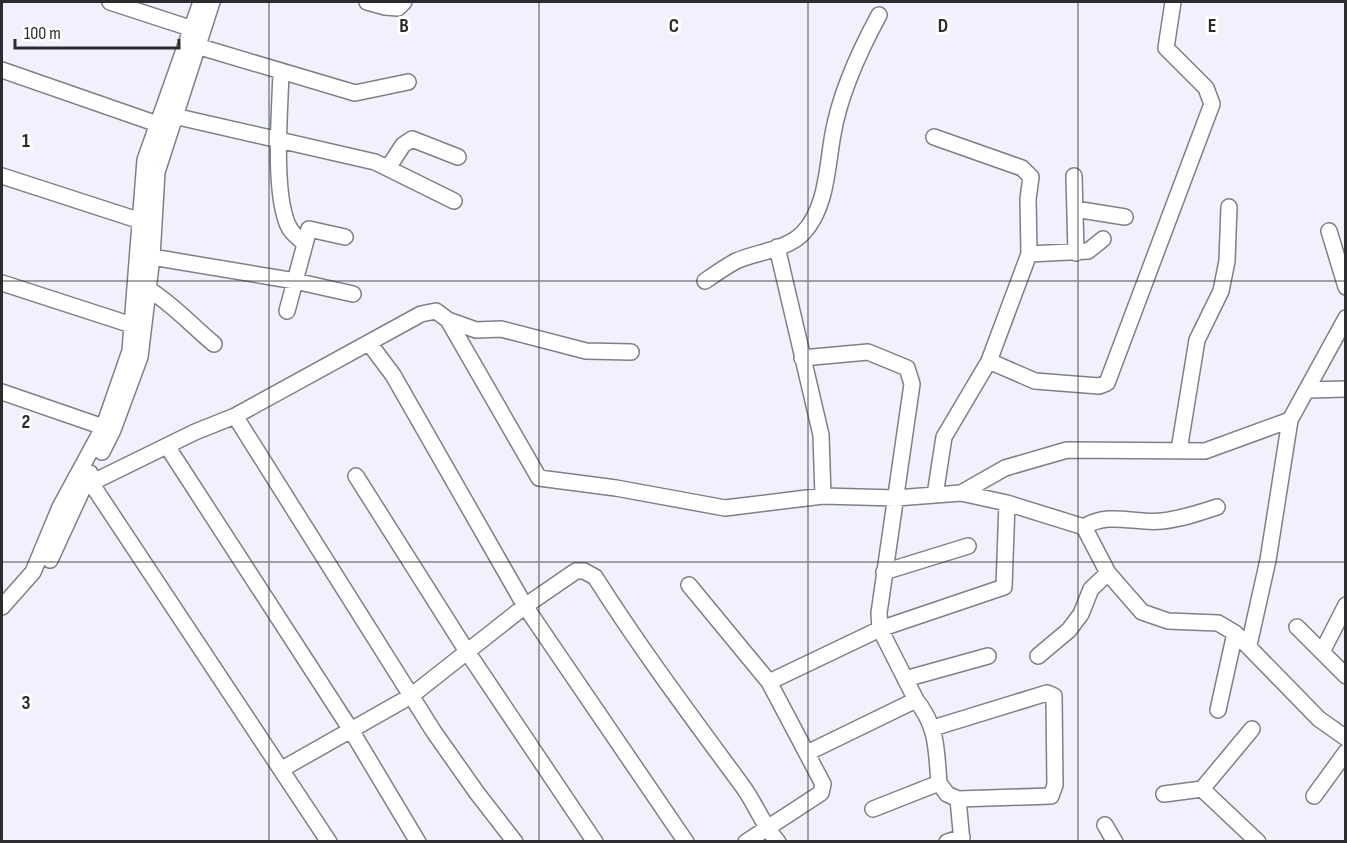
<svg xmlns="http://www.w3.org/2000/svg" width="1347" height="843" viewBox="0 0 1347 843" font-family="'Sofia Sans Condensed',sans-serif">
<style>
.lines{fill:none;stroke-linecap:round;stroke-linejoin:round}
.minor-casing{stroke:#7e8089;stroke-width:18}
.minor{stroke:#fff;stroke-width:15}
.grid{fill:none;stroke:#2c2c30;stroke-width:1.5;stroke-opacity:0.55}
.grid-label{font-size:20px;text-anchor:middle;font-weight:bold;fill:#2c2c30;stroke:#fff;stroke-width:6;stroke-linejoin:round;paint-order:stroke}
</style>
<rect width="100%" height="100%" fill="#f0f1fc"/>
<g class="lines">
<defs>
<path id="minor" d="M110 2 199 31
M367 2 385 7 398 8 404 2
M197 46 355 93 408 82
M2 70 166 127
M281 71C280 111 273 186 287 223 290 231 298 239 305 243
M174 116 375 162 454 201
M934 137 1022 168 1031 177 1028 199 1029 254 989 361 944 437 935 495
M388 168 403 145 412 139 458 157
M2 176 150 224
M1074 176 1076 253
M1075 209 1125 217
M1329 231 1346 287
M777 247 821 435 823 496
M1029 254 1088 251 1103 239
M152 257 295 281 353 294
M705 281C715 274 725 267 736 261 756 252 787 250 803 233 827 208 827 166 833 134 840 93 859 52 879 15
M2 283 141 328
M148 289C173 304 192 326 214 344
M287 311 309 229 345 237
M448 320 476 330 501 329 586 351 631 352
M369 343 393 375 525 606 686 842
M802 358 868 352 907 368 912 384 879 613 880 629 916 700 807 753
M989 361 1035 381 1099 386 1107 383 1212 104 1206 88 1166 48 1173 2
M1308 390 1346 389
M2 392 112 430
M235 416 434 732 477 793 515 842
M167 446 351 730 418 842
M1179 450 1197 340 1221 291 1227 261 1229 207
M102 452 113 430 140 357 152 257 157 172 212 2
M356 476 468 653 595 842
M76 477 91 483 195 432 235 416 421 314 436 311 448 320 539 478 616 488 725 508 823 496 896 498 961 493 1007 503 1084 527 1108 573 1142 612 1168 621 1218 623 1235 633 1319 719 1346 738
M91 483 329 842
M961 493 1005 468 1067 450 1205 451 1290 420
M1084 527C1109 511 1135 524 1162 521 1181 519 1199 513 1217 507
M50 560 90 473
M884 572 968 546
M689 585 769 682 823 784 821 793 746 842
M2 607 33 572 60 507 104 426 130 351 145 160 201 2
M1297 627 1346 676
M1249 645 1268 560 1290 420 1346 318
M1322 652 1346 605
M1038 656 1069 630 1081 614 1091 589 1108 573
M905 679 988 656
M769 682 880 629 1004 587 1007 503
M1218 710 1235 633
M933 728 1047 693 1054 696 1055 785 1051 796 958 799 947 794 939 783
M282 769 411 696 525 606 576 571H584L595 577C640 648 691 716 741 784 755 802 762 824 778 842
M1202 789 1258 842
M1164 794 1202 789 1252 729
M1314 796 1346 752
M958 799 962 842
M873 809 939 783C936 749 938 728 916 700
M1105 825 1115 842
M947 842 962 837"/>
</defs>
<!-- minor casing -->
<use href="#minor" class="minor-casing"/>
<!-- minor -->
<use href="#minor" class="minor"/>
</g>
<!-- grid -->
<path class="grid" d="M269 2V842M539 2V842M808 2V842M1078 2V842M2 281H1346M2 562H1346"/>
<g class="grid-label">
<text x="404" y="32">B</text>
<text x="674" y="32">C</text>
<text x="943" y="32">D</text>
<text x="1212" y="32">E</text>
<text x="26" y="147">1</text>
<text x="26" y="428">2</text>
<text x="26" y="709">3</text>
</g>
<!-- border -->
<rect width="1347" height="843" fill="none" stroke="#2c2c30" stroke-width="6"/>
<!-- scale -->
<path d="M15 39v9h164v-9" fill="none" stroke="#2c2c30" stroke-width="3"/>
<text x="24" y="39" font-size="18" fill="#2c2c30" stroke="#ffffff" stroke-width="4.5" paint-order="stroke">100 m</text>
</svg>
